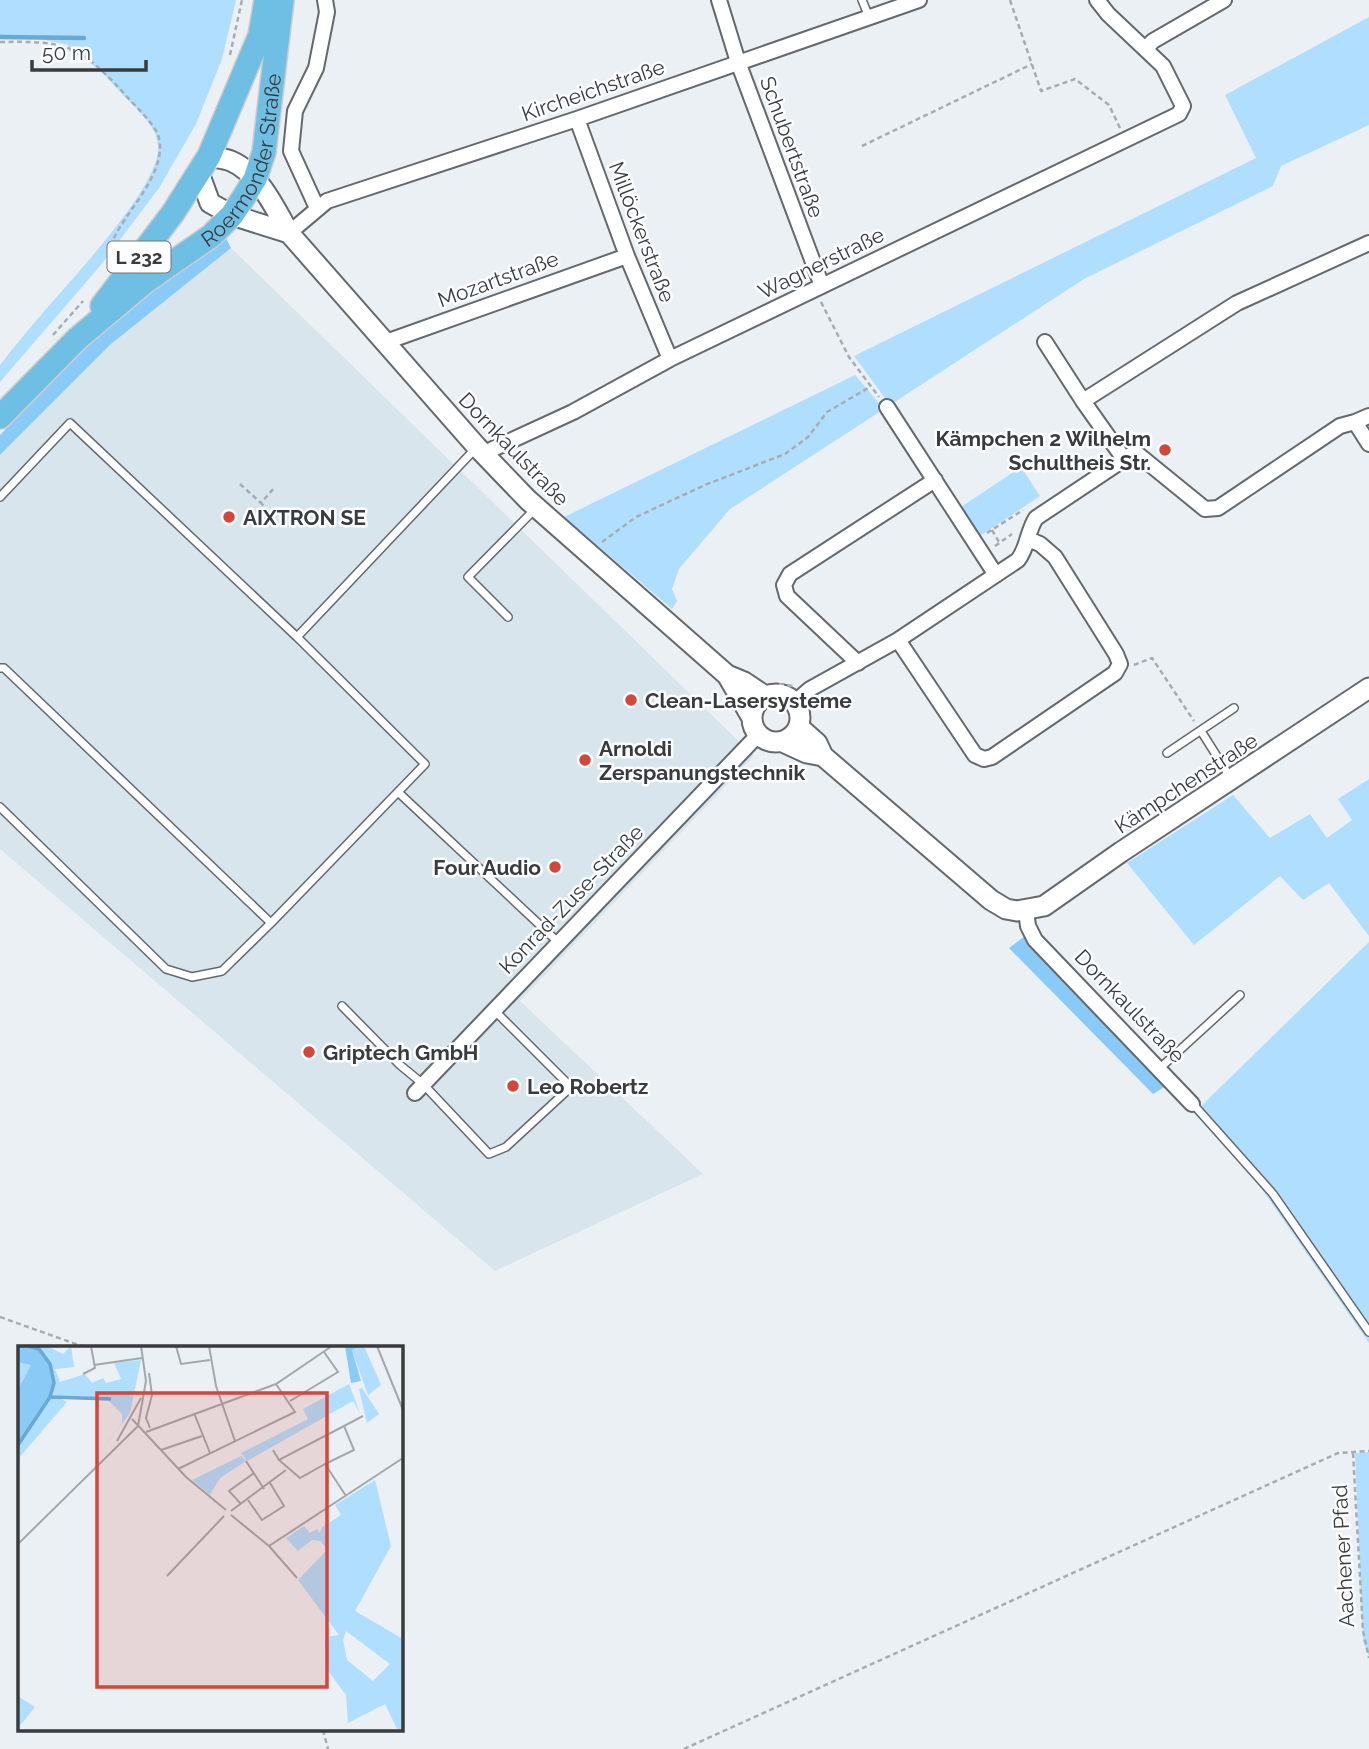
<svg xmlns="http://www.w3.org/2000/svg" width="1369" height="1749" viewBox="0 0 1369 1749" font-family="Raleway,sans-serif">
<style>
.built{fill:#d8e5ed}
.green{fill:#afdefe}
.forest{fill:#89caf6}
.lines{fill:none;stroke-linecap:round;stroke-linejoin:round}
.stream{stroke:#69a9d4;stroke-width:4.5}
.lane-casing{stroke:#64696d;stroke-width:10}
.street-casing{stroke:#64696d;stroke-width:18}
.secondary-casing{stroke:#64696d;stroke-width:23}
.primary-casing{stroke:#cccccd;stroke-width:26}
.path{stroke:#a8acb0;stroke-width:2.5;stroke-dasharray:5 3.5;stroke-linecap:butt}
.lane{stroke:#fff;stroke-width:7}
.street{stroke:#fff;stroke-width:14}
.secondary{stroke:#fff;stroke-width:19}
.primary{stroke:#6fbee4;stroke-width:23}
.poi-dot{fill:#d34639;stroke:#fbfdff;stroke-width:2.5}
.labels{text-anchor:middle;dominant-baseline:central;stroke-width:5;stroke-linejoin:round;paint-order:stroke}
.shield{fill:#fbfdff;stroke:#737577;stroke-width:2}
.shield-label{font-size:19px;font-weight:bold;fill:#393b3d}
.street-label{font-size:21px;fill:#393b3d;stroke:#fbfdff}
.poi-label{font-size:21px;font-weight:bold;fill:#393b3d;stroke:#fbfdff;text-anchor:start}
.inset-river{fill:none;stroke:#69a9d4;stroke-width:3.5}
.inset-road{fill:none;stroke:#a4a8ab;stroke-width:2}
.view{fill:#d34639;fill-opacity:0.15;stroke:#d34639;stroke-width:3.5}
.inset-edge{fill:none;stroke:#393b3d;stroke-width:3.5}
</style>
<rect width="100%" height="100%" fill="#ebf0f5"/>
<!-- built -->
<path class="built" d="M231 248 754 756 520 1001 703 1174 495 1271 0 849V455L111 344Z"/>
<!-- green -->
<path class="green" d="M0 0H236L222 59 196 124 159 188 100 266 0 382V365C13 348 27 331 41 315 67 284 162 185 158 146 157 125 135 108 122 94 106 76 92 60 69 51L68 45 41 39H0Z
M1369 17V125L1281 166 1273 186 1084 279 890 405 854 356 1256 158 1225 95Z
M855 375 884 409 730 509 679 569 672 589 677 601 672 609 564 517Z
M1021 467 1040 496 977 538 958 509Z
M1369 779V936L1329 883 1303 900 1280 876 1194 945 1127 863 1233 795 1270 838 1310 814 1327 838 1352 820 1338 799Z
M1369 942V1343L1257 1182 1194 1113Z
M1369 1452V1656L1363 1641 1355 1453Z"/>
<!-- forest -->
<path class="forest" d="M224 234 231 248 111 344 0 455V435L52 381 124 311Z
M1025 936 1166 1086 1153 1094 1009 948Z"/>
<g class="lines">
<!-- stream -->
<path class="stream" d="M0 37 84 38"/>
<defs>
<path id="lane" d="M862 0 869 17
M0 497 70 423 297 637 425 764 271 923 4 668H0
M508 617 468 577 536 508
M297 637 476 448
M1201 731 1230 777
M1167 753 1234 708
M399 793 558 942
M0 807 166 969 192 977 222 971 271 923
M342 1006 400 1065 423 1084 489 1154 506 1147 571 1087 494 1010
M1159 1069 1240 995
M1193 1104 1273 1194 1369 1332"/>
<path id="street" d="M719 0 738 62 822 286
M1146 48 1153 41 1224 0
M577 119 627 256 670 359
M317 208 291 151 295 111 316 68 327 12 325 0
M289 233 327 201 577 119 919 0
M1045 342 1083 401 1237 303 1369 243
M383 343 627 256
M1083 401 1124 459
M887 407 996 575
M1369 416 1355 422 1369 444
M482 454 573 412 670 359 1179 114 1183 106 1163 66 1108 14 1097 0
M898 640 975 755 984 759 992 757 1115 673 1120 664 1116 654 1055 557 1040 544 1028 539
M858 663 787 596 784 585 790 574 935 480
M795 702 810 689 898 640 1018 560C1028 547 1027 532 1036 518L1135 452 1205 509 1218 508 1340 426 1355 422
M1026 911 1028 926 1035 940 1192 1104
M415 1093 758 735"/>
<path id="secondary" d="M209 156C216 158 224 158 231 161 259 173 275 208 289 233L477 447 528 500 727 675 744 682 765 696
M199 173 210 203 232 215 289 233
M727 675 752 718
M752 718a24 24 0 1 1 48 0a24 24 0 1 1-48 0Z
M799 727 817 743 823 756 991 900 1006 909 1017 911 1044 906 1121 852 1369 688
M783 742 807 753 823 756"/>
<g id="primary">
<path d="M102 306 173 213 209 156 260 35 266 0"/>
<path id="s1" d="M0 417 77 339 146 281 211 236 232 215 242 200 255 179 264 152 282 0"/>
</g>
</defs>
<!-- lane casing -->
<use href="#lane" class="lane-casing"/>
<!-- street casing -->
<use href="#street" class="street-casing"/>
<!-- secondary casing -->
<use href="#secondary" class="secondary-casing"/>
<!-- primary casing -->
<use href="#primary" class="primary-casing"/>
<!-- path -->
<path class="path" d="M1010 0 1041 91 1075 79 1109 105 1120 128
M0 42C63 41 77 43 121 90 133 104 147 116 157 132 176 179 98 231 112 260
M230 55 242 0
M862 146 1032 64
M821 302 849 357 879 397
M53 335 83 301
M240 484 261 503
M269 512 261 503 275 487
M992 530 999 542
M987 533 1023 510
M602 542 636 517 705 485 785 454 808 437 827 412 870 387
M995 546 1012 534
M1134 665 1152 658 1194 721
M779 684 793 686
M0 1317 87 1348
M1353 1453 1363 1631 1369 1658
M323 1730 328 1749
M684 1749 1338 1453 1369 1451"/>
<!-- lane -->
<use href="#lane" class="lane"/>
<!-- street -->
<use href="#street" class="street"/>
<!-- secondary -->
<use href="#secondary" class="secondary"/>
<!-- primary -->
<use href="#primary" class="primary"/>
</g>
<!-- markers -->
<g class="poi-dot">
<circle cx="1165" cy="450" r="7"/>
<circle cx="229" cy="517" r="7"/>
<circle cx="631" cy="700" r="7"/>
<circle cx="585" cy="760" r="7"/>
<circle cx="555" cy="867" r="7"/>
<circle cx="309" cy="1052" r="7"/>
<circle cx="513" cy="1086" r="7"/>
</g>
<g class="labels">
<!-- shield labels -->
<rect class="shield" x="107.5" y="241.5" width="63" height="31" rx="5"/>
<g class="shield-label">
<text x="139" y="257">L 232</text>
</g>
<!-- street labels -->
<g class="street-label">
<text transform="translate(593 90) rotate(-19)">Kircheichstraße</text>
<text transform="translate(792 147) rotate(70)">Schubertstraße</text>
<text stroke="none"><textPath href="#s1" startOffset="364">Roermonder Straße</textPath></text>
<text transform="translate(642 232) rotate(69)">Millöckerstraße</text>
<text transform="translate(821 263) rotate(-26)">Wagnerstraße</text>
<text transform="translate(498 279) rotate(-20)">Mozartstraße</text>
<text transform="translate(514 449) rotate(46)">Dornkaulstraße</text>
<text transform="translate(1186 783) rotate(-33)">Kämpchenstraße</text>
<text transform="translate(571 899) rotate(-46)">Konrad-Zuse-Straße</text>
<text transform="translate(1130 1006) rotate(46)">Dornkaulstraße</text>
<text transform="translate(1343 1556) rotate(-93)">Aachener Pfad</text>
</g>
<!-- poi labels -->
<g class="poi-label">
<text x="1151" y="438" text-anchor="end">Kämpchen 2 Wilhelm<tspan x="1151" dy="24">Schultheis Str.</tspan></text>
<text x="243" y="517">AIXTRON SE</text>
<text x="645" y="700">Clean-Lasersysteme</text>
<text x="599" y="748">Arnoldi<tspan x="599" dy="24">Zerspanungstechnik</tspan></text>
<text x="541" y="867" text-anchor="end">Four Audio</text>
<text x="323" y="1052">Griptech GmbH</text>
<text x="527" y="1086">Leo Robertz</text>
</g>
</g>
<!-- overview -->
<g transform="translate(18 1346)">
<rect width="385" height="385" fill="#ebf0f5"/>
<path d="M0 0H29L45 8 53 0 56 21 37 23 42 36 67 28 74 37 85 32 88 37 103 33 96 17 123 14 112 67 78 112 104 77V68L90 54 41 52 49 56 0 113ZM340 0H346L363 39 350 49 334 4ZM331 38 342 67 335 55 229 115 223 107 290 73 285 63ZM344 42 361 68 349 77 341 43ZM223 110 228 115 202 132 192 149 174 134ZM357 134 373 200 337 265 385 293V385H380L367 358 330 377 328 349 308 322 307 291 321 289 280 234 309 204 303 195 294 194 280 205 268 192 286 180 292 187 299 183 302 187 304 181 323 169 317 159ZM328 285 372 318 355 335 329 314 325 294ZM0 350 17 361 0 382Z" fill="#afdefe" fill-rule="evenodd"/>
<path d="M0 0 21 4 31 18 36 37 31 52 0 98V44L13 19 0 16ZM327 0 339 1 334 4 343 35 333 37Z" fill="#89caf6"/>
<path class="inset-river" d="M33 51 93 53M0 99 32 51 36 37 32 18 21 3 10 0"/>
<path class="inset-road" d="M158 0 163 18 192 14M191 0 198 40 217 95M359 0 385 64M76 19 124 12M131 27 134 49 128 72 132 82M65 28 77 22 73 0M272 55 320 26 306 6M176 67 192 107M114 73 168 131 208 164M128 86 258 38 314 0M99 95 123 52M143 104 184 90M255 104 261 114 326 80M261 114 282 132 307 118M228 115 246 143M160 123 277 66 258 38M328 150 307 118 336 104 326 80 345 70M230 154 244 174 266 160 252 137M223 158 211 145 236 127M213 165 268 124M213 169 251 200M0 198 120 80 128 35 123 0M251 200 385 112M251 200 279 232M149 230 206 170"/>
<path class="view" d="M79 47H309V341H79Z"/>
<rect width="385" height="385" class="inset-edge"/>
</g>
<!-- scale -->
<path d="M32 60v10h114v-10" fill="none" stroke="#393b3d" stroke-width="3.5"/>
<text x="42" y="60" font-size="21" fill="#393b3d" stroke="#fbfdff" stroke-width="5" paint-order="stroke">50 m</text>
</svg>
